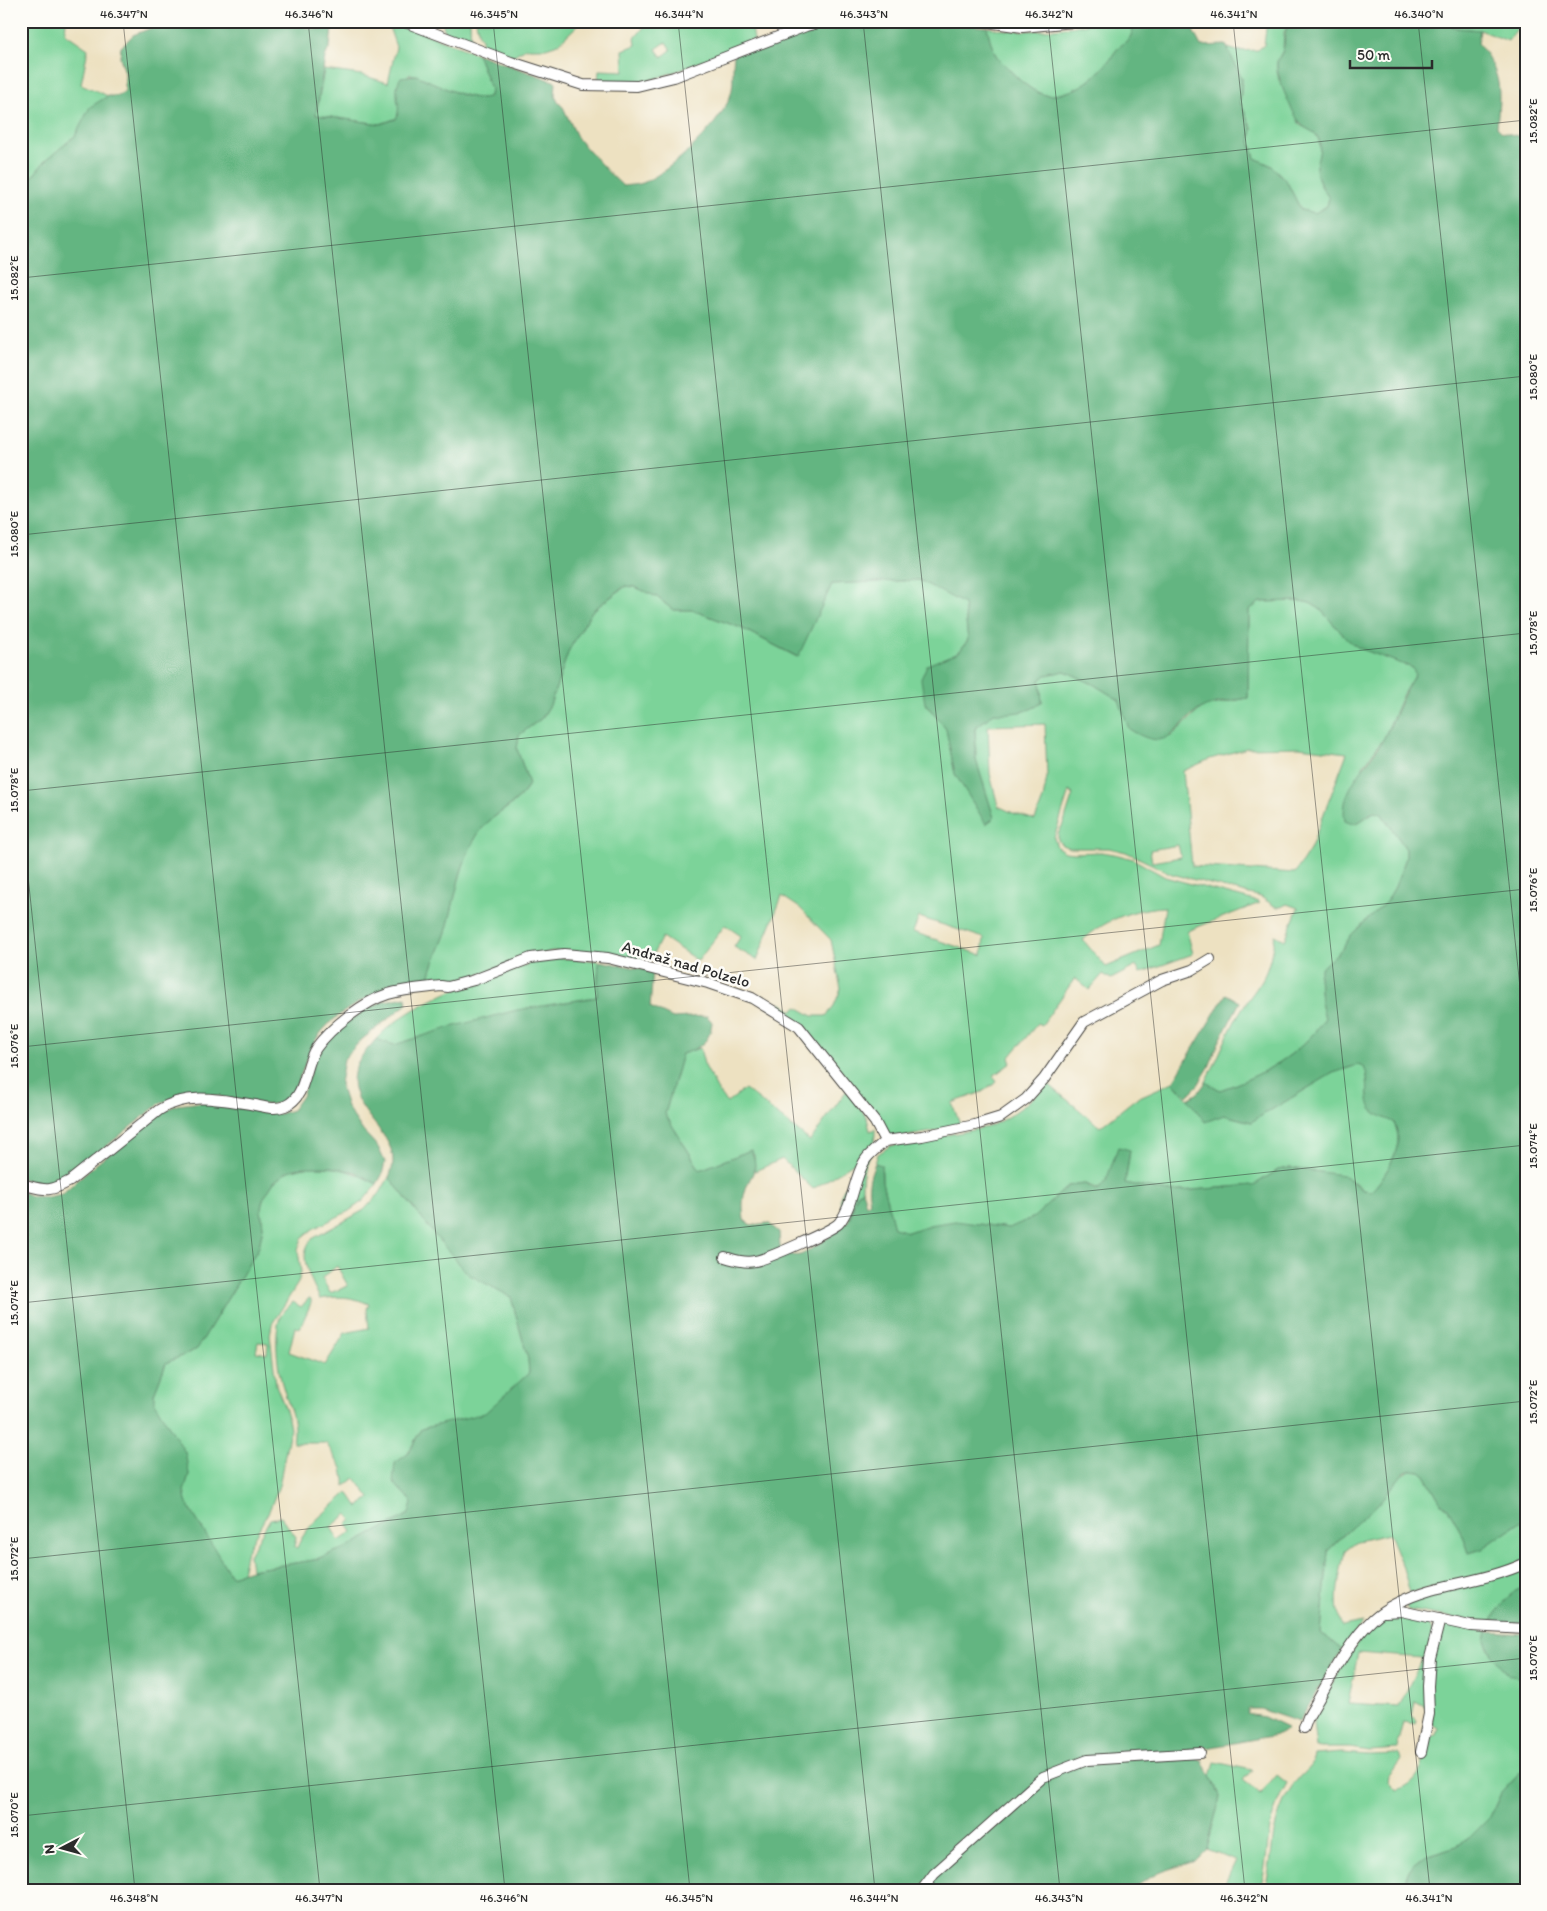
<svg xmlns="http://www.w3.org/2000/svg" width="1547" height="1911" viewBox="0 0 1547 1911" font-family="Itim,sans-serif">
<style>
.green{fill:#7bd399;stroke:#537f62;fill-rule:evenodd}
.forest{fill:#64b581;stroke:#487056}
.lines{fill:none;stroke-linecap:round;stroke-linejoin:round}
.street-casing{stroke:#484642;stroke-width:12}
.street{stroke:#fff;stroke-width:10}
.ticks{fill:none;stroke:#2b2b2b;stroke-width:1;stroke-opacity:0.45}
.labels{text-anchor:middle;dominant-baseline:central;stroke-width:5;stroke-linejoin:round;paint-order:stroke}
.street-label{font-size:16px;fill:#2b2b2b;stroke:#fdfcf7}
.neatline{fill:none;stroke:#2b2b2b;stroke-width:2}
.ticks-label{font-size:12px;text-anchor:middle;fill:#2b2b2b}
</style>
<rect width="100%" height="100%" fill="#fdfcf7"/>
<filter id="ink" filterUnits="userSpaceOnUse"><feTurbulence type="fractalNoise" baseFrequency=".02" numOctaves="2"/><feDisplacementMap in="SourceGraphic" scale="10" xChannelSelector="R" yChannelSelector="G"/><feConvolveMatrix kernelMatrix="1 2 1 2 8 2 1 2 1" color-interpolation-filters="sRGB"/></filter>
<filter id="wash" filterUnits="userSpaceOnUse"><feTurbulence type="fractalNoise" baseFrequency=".0096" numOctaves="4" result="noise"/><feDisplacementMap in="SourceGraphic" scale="20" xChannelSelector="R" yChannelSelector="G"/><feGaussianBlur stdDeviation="1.12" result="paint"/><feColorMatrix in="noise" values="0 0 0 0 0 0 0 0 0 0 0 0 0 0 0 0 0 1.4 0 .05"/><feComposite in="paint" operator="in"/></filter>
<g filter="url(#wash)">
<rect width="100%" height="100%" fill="#ede1c1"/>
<!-- green -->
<path class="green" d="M21 21H66L65 33 88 49 81 84 108 96 91 107 75 136 45 161 33 176 21 177Z
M387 21 414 29 477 54 491 90 490 96C474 105 433 82 416 75L409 74 397 99 400 110 397 118 380 124 316 115 324 70 362 75 388 83 396 47Z
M442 21H470L471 45 445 32Z
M476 21H582L558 44 546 48H526L509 58 481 46 482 39 479 35Z
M645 21H751L754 40 680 70 645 82 598 81 599 70 624 71 623 50 636 45 635 38 644 27ZM666 42 671 50 662 57 656 49Z
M1101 21H1134C1132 44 1126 38 1115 52 1100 75 1076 96 1047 95 1036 95 1016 78 1010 70 1005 64 997 59 995 53 991 45 989 36 987 27 1025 35 1063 29 1101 21Z
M1267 21H1291L1284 32 1283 50 1277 61V71L1279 80 1300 125 1315 133 1319 140 1320 150 1316 166 1317 175 1321 186 1329 198 1327 206 1315 213 1301 210 1287 182 1272 166 1255 158 1250 142 1252 128 1240 102 1242 79 1229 54 1228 48 1237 51 1258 50 1264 45Z
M1439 21H1523L1508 41 1480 30 1456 28Z
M919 580 964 603 968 640 959 652 928 665 925 703 946 729 955 774 994 818 976 760 975 728 994 713 1042 702 1040 680 1046 675 1065 671 1093 684 1119 700 1170 737 1203 707 1248 698 1249 610 1260 602 1300 601 1310 603 1320 609 1348 640 1359 648 1413 668 1415 674 1403 694 1384 738 1363 766 1356 824 1374 812 1381 813 1406 849V858L1395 887 1386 902 1352 934 1342 949 1322 967 1319 976 1321 1002 1325 1018C1302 1055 1260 1076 1220 1090L1206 1082C1217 1061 1225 1039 1236 1019 1243 1005 1254 993 1262 980 1270 966 1272 950 1275 935L1285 940 1298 908 1287 904 1281 907H1276L1261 897 1172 874 1126 852 1109 848H1070L1062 845 1058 840V834L1064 822 1073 794 1069 791 1054 838 1057 847 1065 852 1074 853 1101 852 1118 855 1133 859 1165 877 1259 902 1260 903 1187 931 1193 954 1140 973 1136 966 1111 979 1103 974 1089 990 1075 978 1042 1025 1038 1023 1009 1058 1011 1063 993 1076 997 1082 982 1092 952 1103 961 1127 890 1139 793 1020 778 1008 781 1003 793 1011 797 1007 813 1016H826L833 1008 841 989 831 940 800 908 782 896 757 960 734 947 741 936 725 925 698 961 662 937 650 960 578 952 552 951 455 982H428C432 964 440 949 446 932 456 898 459 861 480 831 493 812 520 806 529 784L517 749 519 735 542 718 550 705 569 650 592 611 626 586 635 587 657 597 673 610H692L741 628 797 657 832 584ZM1045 724 1047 777 1043 799 1035 820 1013 813 998 806 990 774 988 726ZM1299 747 1347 753 1310 850 1295 873 1192 866 1183 771 1210 759 1247 748ZM1178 845 1181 857 1152 862 1150 850ZM1165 907 1159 945 1106 967 1083 940C1105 920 1135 908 1165 907ZM919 917 984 938 982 955 913 932Z
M549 957 599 961 597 997 565 1002 394 1045 376 1039C419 994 492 977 549 957Z
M700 1048 704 1064 717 1089 727 1103 745 1089 810 1141 847 1090 867 1118 870 1131 875 1129C876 1149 866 1156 863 1173 862 1178 862 1184 862 1189L856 1195 849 1218C829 1195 848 1188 857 1167L855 1162 813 1189 782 1159 755 1171 754 1155 751 1150 700 1170 665 1114 682 1054Z
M1358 1065 1364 1067 1367 1073 1368 1098 1389 1119 1394 1122C1396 1127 1398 1133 1398 1138 1399 1153 1382 1182 1371 1191L1363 1190 1354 1182 1290 1168 1278 1170 1254 1185 1168 1192 1125 1184 1130 1151 1099 1189 1085 1184 1068 1186 1034 1218 1009 1228 979 1224 930 1225 908 1232 894 1229 882 1182V1171L875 1163 878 1154 890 1146 988 1127C1011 1117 1031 1102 1047 1083L1100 1127 1135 1099 1173 1082 1188 1099 1224 1115 1251 1122 1333 1073Z
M304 1167C336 1166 348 1169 377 1184L363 1201 349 1211 313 1229 302 1238 298 1250 301 1272 298 1283 272 1324 270 1335 276 1385 287 1413 290 1429 279 1486 269 1511 247 1550 242 1573 230 1576 186 1502 184 1491 189 1474 154 1402V1394L166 1363 197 1349 259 1247 263 1227 261 1209 263 1199 274 1182 288 1171ZM258 1342 268 1343 267 1354 256 1352Z
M389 1177 438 1239 468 1273 511 1297 528 1359 529 1373 485 1414 421 1429 393 1482 412 1502 410 1514 350 1546 314 1560 251 1570 249 1555 270 1519 281 1517 296 1537 294 1547 297 1548C306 1524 330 1509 348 1492L358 1507 370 1498 355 1478 345 1486 342 1468 326 1443H293C297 1420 289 1408 283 1387 277 1369 274 1334 280 1317 283 1312 288 1307 293 1302L301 1307 309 1298 311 1299V1303L300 1328 295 1327 289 1352 325 1365 345 1333 369 1328 367 1309 369 1304C350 1296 340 1296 320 1299 312 1281 296 1256 312 1239L364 1210 380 1193ZM337 1266 348 1286 330 1293 322 1278ZM347 1514 352 1520 347 1524 352 1532 339 1541 331 1527Z
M1412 1470 1420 1471 1425 1475 1440 1501 1448 1508 1464 1538 1469 1553 1482 1549 1526 1518V1560L1505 1568 1410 1593 1403 1568 1389 1534 1357 1541 1345 1550C1340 1575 1332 1602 1342 1627L1363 1623 1342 1650 1321 1633 1328 1551 1399 1478Z
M1526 1567V1588C1524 1588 1519 1589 1518 1590 1509 1593 1493 1615 1490 1624L1408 1610 1406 1606 1407 1602Z
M1404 1617C1417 1618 1431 1617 1432 1633L1427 1707 1415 1701 1412 1716 1417 1720 1416 1724 1403 1722 1398 1742 1399 1749 1368 1751 1350 1748H1316L1313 1722 1315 1716C1327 1694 1359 1628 1381 1620 1387 1617 1397 1618 1404 1617ZM1358 1653 1422 1658 1399 1707 1348 1704Z
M1444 1624 1487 1632 1485 1640C1493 1660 1505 1672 1526 1680V1767L1501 1793 1490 1817 1469 1838 1457 1846 1431 1854 1409 1870 1406 1878 1407 1890H1264C1273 1865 1270 1838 1279 1814 1283 1802 1289 1789 1297 1780 1304 1771 1313 1767 1315 1755L1341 1753 1369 1755 1399 1754 1401 1761 1389 1775 1388 1781 1397 1790C1423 1782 1424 1760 1429 1737L1436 1735 1438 1729 1432 1725 1430 1685 1432 1663Z
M1215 1762 1252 1770 1243 1780 1261 1794 1277 1775 1287 1783C1278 1799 1271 1816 1269 1835 1266 1854 1266 1872 1259 1890H1222L1236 1860 1207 1849 1220 1797 1211 1775Z"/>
<!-- forest -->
<path class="forest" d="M170 21H293C304 30 318 29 332 29L330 46 325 57 316 115 380 124 396 119C403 103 391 92 401 77L416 75C433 82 474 105 490 96L491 89 477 54 556 82 555 96 558 102 563 107 578 139 609 173 623 186C629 185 637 185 643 183 671 171 726 121 732 90 734 80 732 67 734 55L809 29 841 25 931 26 956 24 987 27C989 36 991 45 995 53 997 59 1005 64 1010 70 1016 78 1036 95 1047 95 1076 96 1100 75 1115 52 1126 38 1132 44 1134 21H1192L1191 27 1201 46 1226 45 1242 79 1240 102 1252 129 1250 142 1255 158 1272 166 1287 182 1301 210 1315 213 1327 206 1329 198C1323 189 1316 178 1316 167 1317 158 1322 149 1319 140 1316 130 1305 130 1300 123 1292 112 1276 77 1277 63 1277 58 1282 55 1283 50 1287 35 1281 36 1291 21H1439L1456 28 1480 30 1478 43C1503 76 1500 88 1497 127L1502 132 1526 138V991L1523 995 1526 998V1518L1482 1549 1469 1553 1464 1538 1448 1508 1440 1501 1425 1475 1420 1471 1412 1470 1406 1472 1399 1478 1378 1504 1344 1534 1328 1551 1321 1633 1342 1650 1299 1722 1260 1709H1248L1246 1714 1264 1717 1287 1728 1285 1731 1277 1735 1190 1751 1191 1757 1202 1761 1211 1775 1220 1797 1207 1849 1195 1861 1158 1873 1130 1890H21V1191L31 1196 47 1197 62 1194 84 1174 160 1113 177 1105 203 1102 279 1114 292 1110 302 1096 316 1055 340 1027 368 1008 384 1001 406 997 407 1004 360 1041 344 1059 340 1084 347 1107 363 1131 378 1147 385 1162 382 1175 377 1184 355 1172 331 1167H304L288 1171 274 1182 263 1199 261 1209 263 1227 259 1247 197 1349 166 1363 154 1394V1402L185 1452 189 1474 184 1491 186 1502 231 1576 251 1570 314 1560 350 1546 409 1514 412 1502 393 1482 395 1463 409 1453 421 1429 485 1413 529 1373 528 1359 511 1297 468 1274 438 1239 389 1177C391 1172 393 1167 393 1162 395 1129 338 1105 357 1064 361 1055 370 1047 376 1039L394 1045 451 1027 517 1010 597 997 599 961 653 971 650 1007 673 1018 707 1016 712 1022C710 1043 699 1048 682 1054L665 1114 700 1170 751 1150C761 1172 749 1174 745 1192 742 1201 743 1210 744 1220L751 1225 768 1223 779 1232 780 1247C785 1252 792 1257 800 1255 808 1253 843 1227 848 1221 855 1210 851 1199 862 1189L866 1205 870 1202C867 1187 869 1177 875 1163L881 1165 882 1182 894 1228 908 1232 930 1225 955 1221 1009 1228 1034 1217 1068 1186 1085 1184 1094 1189H1099L1106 1181 1118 1147 1130 1150 1125 1183 1168 1192 1254 1185 1278 1170 1290 1168 1343 1175 1363 1190 1371 1191C1382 1182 1399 1153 1398 1138 1398 1133 1396 1127 1394 1122 1387 1119 1378 1116 1372 1110 1364 1101 1371 1080 1364 1067L1357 1065 1333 1073 1251 1122 1224 1115 1205 1122 1188 1099 1198 1093 1206 1082 1220 1090C1260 1076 1302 1055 1325 1018L1321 1002 1319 975 1322 967 1342 949 1352 934 1386 902 1395 887 1406 858V849L1381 813 1373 812C1363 818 1357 828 1345 821 1338 788 1372 762 1385 736 1396 715 1402 695 1415 674L1413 668 1359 648 1348 640 1320 609 1310 603 1300 601 1260 602 1249 610 1248 698C1238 700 1209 703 1202 708 1171 728 1171 755 1129 729L1119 700 1093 684 1065 671 1046 675 1040 680 1042 702C1031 713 1009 714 994 713L975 728 976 760 994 818 986 824 955 774 946 729 925 703 921 679 927 665 959 652 968 640 964 604 919 580 832 584 798 657 741 628 692 610H673L657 597 635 587 625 586 592 611 569 650 550 705 542 718 519 735 517 749 529 784C520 805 493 812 480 831 459 861 456 898 446 932 440 949 432 964 428 982 392 981 331 1010 314 1043 309 1053 294 1094 289 1098 271 1114 226 1095 203 1094 186 1094 174 1097 159 1104L58 1185 44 1188 21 1178V177L33 176 45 161 75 136 90 107 108 96H118L125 91V73L120 57 121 47 133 35Z
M1226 994 1240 1002 1219 1042 1209 1067 1198 1085 1187 1096 1173 1082Z
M1526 1588V1624H1490C1493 1615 1509 1593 1518 1590 1519 1589 1524 1588 1526 1588Z
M1487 1632 1526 1634V1680L1509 1674 1494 1658 1485 1640Z
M1526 1767V1890H1407L1406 1878 1409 1870 1415 1862 1431 1854 1457 1846 1469 1838 1490 1817 1501 1793Z"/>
</g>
<g filter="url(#ink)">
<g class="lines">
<defs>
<path id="street" d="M402 21 511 62 583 85 637 86 674 77 806 26 827 21
M848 21H880
M979 21 1023 27 1083 21
M885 1141 922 1136 975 1125 1001 1117 1026 1099 1044 1079 1084 1022 1162 980 1192 970 1210 959
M21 1184C45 1190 48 1193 70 1181L159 1110C188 1091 223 1100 255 1105 265 1107 275 1110 285 1106 307 1097 304 1065 316 1048 331 1027 365 1001 388 994 405 989 424 988 441 986L448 987 474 980 531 958 564 954 608 958 708 983 752 998 799 1027 875 1122 885 1141
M725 1257C735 1260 745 1263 755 1261 767 1259 833 1230 839 1223 853 1206 853 1181 864 1162 868 1154 879 1147 885 1141
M1385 1612 1401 1611 1470 1626 1526 1629
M1304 1728 1308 1717C1327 1686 1346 1644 1373 1619 1388 1605 1411 1596 1431 1590 1462 1582 1496 1577 1526 1563
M1421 1752 1429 1714 1428 1686 1430 1658 1440 1619
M922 1890 934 1874 1043 1777 1087 1760 1200 1753"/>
</defs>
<!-- street casing -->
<use href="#street" class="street-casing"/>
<!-- street -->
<use href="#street" class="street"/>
</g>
</g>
<!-- ticks -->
<path class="ticks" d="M123 21 320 1890M308 21 505 1890M493 21 690 1890M678 21 875 1890M863 21 1060 1890M1048 21 1245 1890M1233 21 1430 1890M1418 21 1526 1044M21 22 29 21M21 278 1526 120M21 535 1526 376M21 791 1526 633M21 810 135 1890M21 1047 1526 889M21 1303 1526 1145M21 1559 1526 1401M21 1816 1526 1658"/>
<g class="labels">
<!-- street labels -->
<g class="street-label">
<text transform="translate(686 964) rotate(16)">Andraž nad Polzelo</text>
</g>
</g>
<!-- margin -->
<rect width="1547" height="1911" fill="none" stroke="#fdfcf7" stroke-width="55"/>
<!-- north arrow -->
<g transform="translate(62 1848) rotate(264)" stroke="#fdfcf7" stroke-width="4" paint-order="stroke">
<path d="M0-4L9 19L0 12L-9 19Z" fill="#2b2b2b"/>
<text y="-8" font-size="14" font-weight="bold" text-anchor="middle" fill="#2b2b2b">N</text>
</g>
<!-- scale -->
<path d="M1350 60v8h82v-8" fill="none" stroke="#2b2b2b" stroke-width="2.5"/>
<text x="1357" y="60" font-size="15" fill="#2b2b2b" stroke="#fdfcf7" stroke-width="4" paint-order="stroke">50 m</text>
<rect x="28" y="28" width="1492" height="1856" class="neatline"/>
<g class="ticks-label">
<text x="124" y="18">46.347°N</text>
<text x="309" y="18">46.346°N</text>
<text x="494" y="18">46.345°N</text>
<text x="679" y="18">46.344°N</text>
<text x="864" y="18">46.343°N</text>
<text x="1049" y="18">46.342°N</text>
<text x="1234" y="18">46.341°N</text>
<text x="1419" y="18">46.340°N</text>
<text transform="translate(1533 121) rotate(-90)" y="4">15.082°E</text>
<text transform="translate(14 278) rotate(-90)" y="4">15.082°E</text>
<text transform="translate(1533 377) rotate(-90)" y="4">15.080°E</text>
<text transform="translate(14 534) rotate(-90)" y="4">15.080°E</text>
<text transform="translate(1533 633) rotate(-90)" y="4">15.078°E</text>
<text transform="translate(14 790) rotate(-90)" y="4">15.078°E</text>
<text transform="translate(1533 890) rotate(-90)" y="4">15.076°E</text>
<text transform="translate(14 1046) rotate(-90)" y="4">15.076°E</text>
<text transform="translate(1533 1146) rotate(-90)" y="4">15.074°E</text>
<text transform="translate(14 1303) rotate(-90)" y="4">15.074°E</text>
<text transform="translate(1533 1402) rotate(-90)" y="4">15.072°E</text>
<text transform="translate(14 1559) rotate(-90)" y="4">15.072°E</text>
<text transform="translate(1533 1658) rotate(-90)" y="4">15.070°E</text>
<text transform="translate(14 1815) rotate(-90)" y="4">15.070°E</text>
<text x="134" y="1902">46.348°N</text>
<text x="319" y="1902">46.347°N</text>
<text x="504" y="1902">46.346°N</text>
<text x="689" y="1902">46.345°N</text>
<text x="874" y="1902">46.344°N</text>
<text x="1059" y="1902">46.343°N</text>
<text x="1244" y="1902">46.342°N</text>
<text x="1429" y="1902">46.341°N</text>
</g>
</svg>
